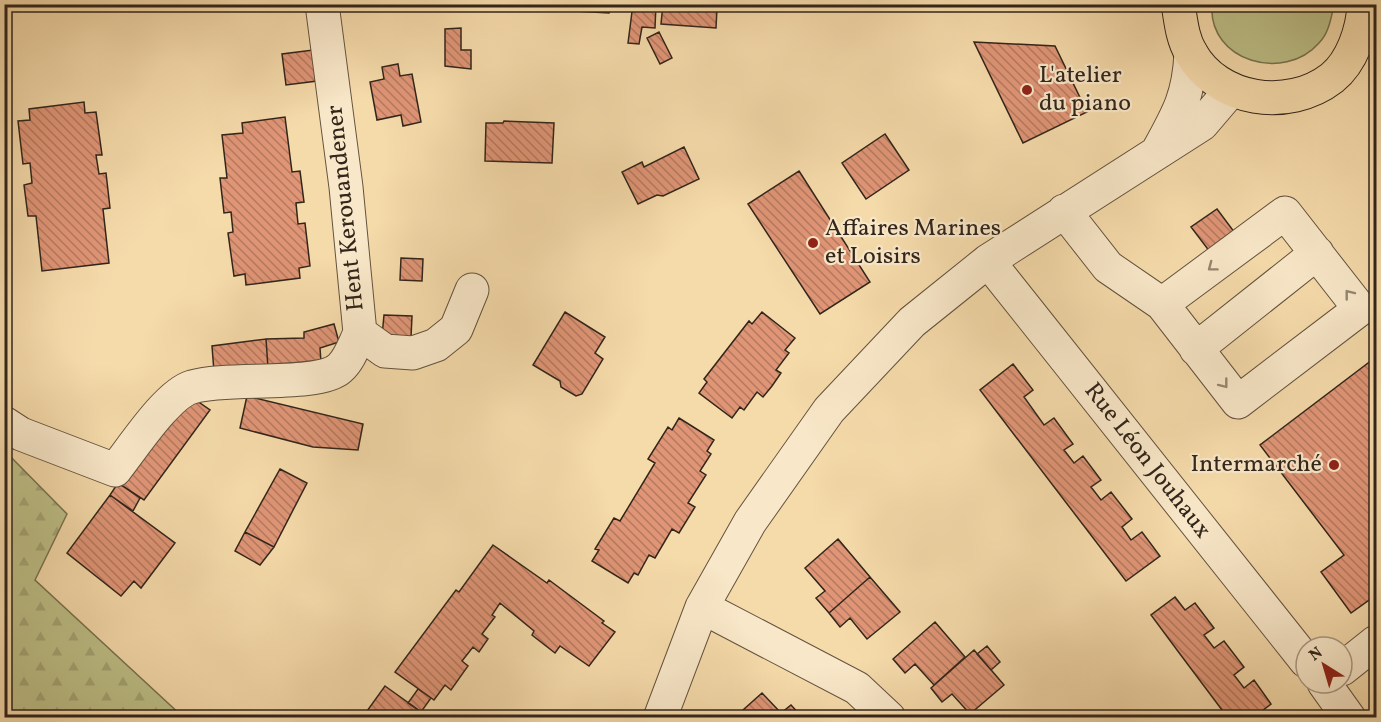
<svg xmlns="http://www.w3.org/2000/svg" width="1381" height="722" viewBox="0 0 1381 722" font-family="Vollkorn,serif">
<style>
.grass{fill:#bdbf87;stroke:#787250;stroke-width:1.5}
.forest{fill:url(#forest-firs);stroke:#787250;stroke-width:1.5}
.building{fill:url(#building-back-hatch);stroke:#32251a;stroke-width:1.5}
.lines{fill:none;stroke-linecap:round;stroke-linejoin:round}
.minor-casing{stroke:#63523e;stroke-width:35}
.major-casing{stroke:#32251a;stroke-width:35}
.minor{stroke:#f8e7c8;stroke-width:33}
.major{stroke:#f5daaa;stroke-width:33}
.oneway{stroke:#958671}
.poi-dot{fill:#8f2418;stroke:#f8e7c8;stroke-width:2}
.labels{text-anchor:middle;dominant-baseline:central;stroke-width:4.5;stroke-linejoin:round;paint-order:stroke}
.poi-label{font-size:24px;fill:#32251a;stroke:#f8e7c8;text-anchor:start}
.street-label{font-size:24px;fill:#32251a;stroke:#f8e7c8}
</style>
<defs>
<pattern id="forest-firs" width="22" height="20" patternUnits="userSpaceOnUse" patternTransform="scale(1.5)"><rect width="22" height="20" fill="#bdbf87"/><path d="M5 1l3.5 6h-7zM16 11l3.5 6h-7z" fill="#a3a474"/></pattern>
<pattern id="building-back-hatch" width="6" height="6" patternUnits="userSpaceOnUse" patternTransform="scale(1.5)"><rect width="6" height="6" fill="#df9576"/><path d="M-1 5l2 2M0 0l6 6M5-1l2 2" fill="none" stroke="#b57960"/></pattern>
</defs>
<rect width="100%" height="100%" fill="#f5daaa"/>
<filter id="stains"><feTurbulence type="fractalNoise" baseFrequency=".00333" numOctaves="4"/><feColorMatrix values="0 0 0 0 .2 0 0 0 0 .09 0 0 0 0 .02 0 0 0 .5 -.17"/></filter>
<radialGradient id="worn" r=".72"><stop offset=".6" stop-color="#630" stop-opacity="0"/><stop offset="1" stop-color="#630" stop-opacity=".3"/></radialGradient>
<!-- grass -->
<path class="grass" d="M1212 5 1334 4V5C1331 18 1329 33 1319 43 1284 83 1208 61 1212 5Z"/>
<!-- forest -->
<path class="forest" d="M5 451 67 514 35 580 183 717H5Z"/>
<!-- building -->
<path class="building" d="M530 4H559L558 7Z
M559 4H621V11H610L609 13 558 10Z
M633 4H656L655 28 642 27 639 44 628 43Z
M663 4H707L706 6 717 8 716 28 661 24Z
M461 28V50H471V69L445 66V29Z
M659 32 672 58 660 64 647 38Z
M974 42 1055 46 1087 112 1023 143Z
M313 50 317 81 286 85 282 54Z
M398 64 400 76 412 74 421 122 403 126 401 115 377 120 370 82 384 79 382 67Z
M84 102 85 113 96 112 102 155H96L99 174 106 173 110 208 103 209 109 263 42 271 36 216H28L24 185 32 183 30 163 23 164 18 121 30 120 29 109Z
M285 117 292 172 300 171 304 202 296 203 298 224 305 223 310 266 299 268 300 278 246 285 245 274 234 276 228 233 233 232 231 212 224 213 220 178H227L222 135 243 133 242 123Z
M504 121 554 123 552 163 485 161 486 123H503Z
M885 134 909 170 866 199 842 163Z
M684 147 699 179 663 196 657 195 638 204 622 172 642 162 644 167Z
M799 171 870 282 820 314 748 204Z
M1217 209 1235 233 1210 252 1191 227Z
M401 258 423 259 422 281 400 280Z
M565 312 605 337 595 353 603 359 582 394 576 396 561 387 560 381 533 365Z
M762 312 795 338 785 350 789 353 776 370 781 373 772 386 763 397 757 392 744 410 740 407 732 418 699 393 707 382 704 379 749 321 752 324Z
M384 315 412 316 411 337 382 336Z
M334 324 339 342 320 348 321 362 268 368 266 339 304 338V332Z
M266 339 268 368 214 372 212 346Z
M1376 357V595L1351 613 1321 572 1344 555 1260 445Z
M1013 364 1033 390 1024 397 1044 425 1054 418 1073 444 1064 450 1074 463 1083 456 1101 480 1091 487 1101 500 1111 492 1132 519 1122 527 1131 540 1142 532 1160 556 1126 581 980 390Z
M190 396 210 410 144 500 118 483Z
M247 396 363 424 358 450 313 447 240 428Z
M679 418 714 440 707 451 711 454 700 471 706 475 688 503 695 507 679 533 672 529 655 558 649 555 638 575 634 573 628 583 592 561 599 550 595 549 614 518 620 521 655 463 648 459 668 427 672 430Z
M280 469 307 483 274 547 245 532Z
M118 483 140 498 133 511 110 495Z
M110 495 175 543 141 588 134 581 121 596 67 553Z
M245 532 274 547 260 565 235 551Z
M838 539 870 577 829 613 816 598 825 591 805 568Z
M493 545 547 583 549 580 604 621 602 623 615 632 589 666 560 646 555 653 532 635 534 631 500 603 492 615 495 617 482 634 488 639 479 652 473 647 462 661 468 666 451 690 445 685 434 700 395 672 456 590 459 592Z
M870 577 900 612 867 639 850 618 840 627 829 613Z
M1175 597 1185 610 1195 603 1214 628 1204 635 1214 648 1224 641 1244 667 1234 675 1244 688 1254 680 1271 704 1262 711 1266 718H1228L1180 654 1151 615Z
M935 622 965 657 934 685 915 664 905 673 893 659Z
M987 646 1000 662 991 670 977 654Z
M974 650 1004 685 970 714 952 694 942 702 931 688Z
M385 686 424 714 421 718H362Z
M418 689 431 698 421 712 408 703Z
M762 693 781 713 791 705 803 718H734Z
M1019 712 1025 718H1013Z"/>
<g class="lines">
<defs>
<path id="minor" d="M322 4 346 187 360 333 385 351 413 353 436 345 456 329 472 290
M1159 149C1179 113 1189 95 1191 53
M1064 211 1108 267 1162 304 1238 402 1360 309 1285 213 1162 304
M988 261 1306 661
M1196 349 1317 253
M4 423 21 434 115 470C132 449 167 394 192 387 226 376 319 388 340 368 350 359 354 345 360 333
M702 607 857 688 889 718
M1342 669 1376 642
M1324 683 1349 718
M660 718 702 607 750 522 829 410 912 322 988 261 1202 124 1231 90"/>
<path id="major" d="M1178 4C1181 21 1182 38 1191 53 1218 101 1288 112 1332 78 1352 62 1363 30 1364 4"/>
</defs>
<!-- minor casing -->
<use href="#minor" class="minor-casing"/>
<!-- major casing -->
<use href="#major" class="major-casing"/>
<!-- minor -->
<use href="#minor" class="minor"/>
<!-- major -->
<use href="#major" class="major"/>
</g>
<!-- one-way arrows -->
<defs><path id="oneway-chevron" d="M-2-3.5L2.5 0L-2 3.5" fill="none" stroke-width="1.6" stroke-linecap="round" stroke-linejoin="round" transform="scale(1.5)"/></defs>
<g class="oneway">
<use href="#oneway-chevron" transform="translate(1212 267) rotate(143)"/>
<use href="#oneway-chevron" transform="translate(1349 294) rotate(-128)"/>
<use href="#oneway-chevron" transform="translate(1224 384) rotate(52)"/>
</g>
<!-- markers -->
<g class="poi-dot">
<circle cx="1027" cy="90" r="6"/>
<circle cx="813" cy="243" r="6"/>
<circle cx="1334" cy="465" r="6"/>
</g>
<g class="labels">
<!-- poi labels -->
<g class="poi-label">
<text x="1039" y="76">L'atelier<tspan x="1039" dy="28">du piano</tspan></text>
<text x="825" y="229">Affaires Marines<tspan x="825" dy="28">et Loisirs</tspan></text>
<text x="1322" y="465" text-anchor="end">Intermarché</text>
</g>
<!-- street labels -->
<g class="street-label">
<text transform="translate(346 208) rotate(-96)">Hent Kerouandener</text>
<text transform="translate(1147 461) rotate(52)">Rue Léon Jouhaux</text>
</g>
</g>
<!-- margin -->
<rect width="1381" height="722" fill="none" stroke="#f5daaa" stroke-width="24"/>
<rect x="6" y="6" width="1369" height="710" fill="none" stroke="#32251a" stroke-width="3"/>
<rect x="12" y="12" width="1357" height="698" fill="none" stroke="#32251a" stroke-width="1.5"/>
<!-- north arrow -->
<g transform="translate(1324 665) rotate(323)"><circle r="28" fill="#f8e7c8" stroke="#a99982" stroke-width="1.5"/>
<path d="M0-4.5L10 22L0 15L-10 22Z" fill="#8f2418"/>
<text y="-9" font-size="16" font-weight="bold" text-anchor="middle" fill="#32251a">N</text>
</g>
<rect width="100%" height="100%" filter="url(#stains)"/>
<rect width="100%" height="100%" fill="url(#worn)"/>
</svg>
